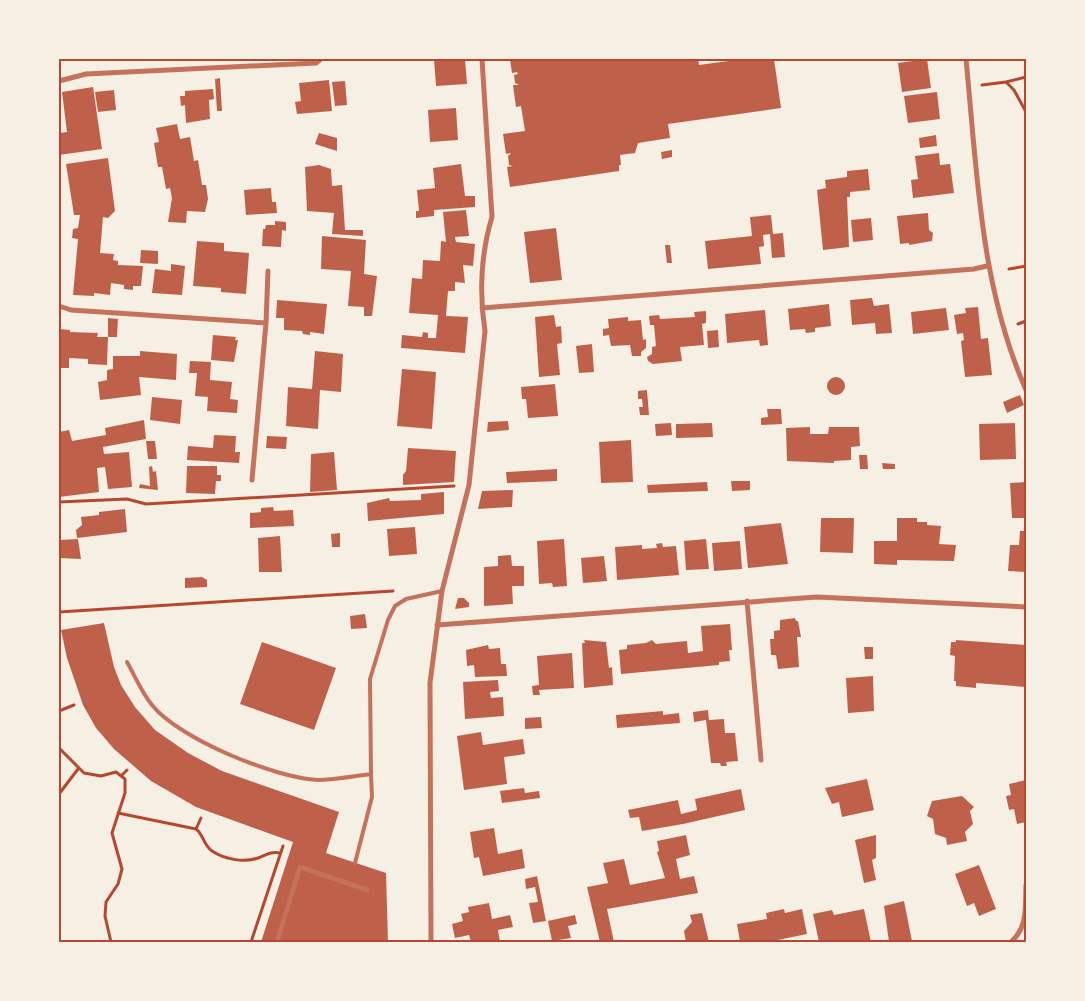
<svg xmlns="http://www.w3.org/2000/svg" width="1085" height="1001" viewBox="0 0 1085 1001" font-family="'Asap Condensed',sans-serif">
<style>
.building{fill:#bf614a}
.lines{fill:none;stroke-linecap:round;stroke-linejoin:round}
.path{stroke:#b5482f;stroke-width:3}
.service{stroke:#c5725c;stroke-width:4}
.pedestrian{stroke:#c5725c;stroke-width:4.5}
.minor{stroke:#c5725c;stroke-width:5}
.neatline{fill:none;stroke:#b5482f;stroke-width:2}
</style>
<rect width="100%" height="100%" fill="#f6efe4"/>
<!-- building -->
<path class="building" d="M434 59H465L467 84 436 86Z
M510 59H698L699 65 743 59H774L781 108 668 124 670 138 638 143 635 153 620 155 621 165H619V171L510 187 507 167 513 166 509 165 508 156 511 153 506 154 503 134 525 131 521 106 516 107 513 85H519L515 83 514 75 518 74 517 72 512 73Z
M927 59 931 88 902 92 898 63Z
M220 78 222 111H217L215 79Z
M329 80 332 111 297 114 295 102 301 101 299 83Z
M345 81 347 105 335 106 332 82Z
M93 87 102 149 59 155V133L67 132 62 92Z
M213 89 214 99 209 100 210 119 186 123 185 105 181 106 180 96H185V91Z
M114 90 116 110 98 112 95 92Z
M937 92 940 119 908 123 904 96Z
M456 108 458 140 430 142 428 110Z
M177 124 180 139 190 137 194 161 198 160 202 185H206L208 199 205 212 187 211 186 223 168 222 172 198 170 188 166 189 162 167H158L154 143 159 142 156 128Z
M319 133 337 138V151L315 144Z
M936 135 937 146 920 148 919 138Z
M672 150V157L662 159 661 152Z
M939 153 940 165 950 164 954 193 913 198 911 180 918 179 915 156Z
M108 158 115 211 108 218 103 217 100 253 114 254 113 260 118 261V265L143 266 141 286H133V290L124 289V285L111 283 110 295 94 293V296L73 295 78 239 72 238 73 229 78 228 80 215H74L66 164Z
M461 164 465 196H475V207L434 210V216L416 218V211H419L417 190 435 188 433 168Z
M319 165 331 169 332 186 342 185 345 230H363V236L332 234 334 213 307 211 305 167Z
M868 169 870 190 850 192V197H847L849 247 823 250 817 190 826 188 825 180 847 177V171Z
M271 188 272 202H276L277 213 246 215 244 190Z
M466 210 469 236 455 237 456 242 475 244 473 266 463 265 465 283 455 282V291H448L446 316 468 317 465 353 401 348 402 335 422 337 423 332 428 333V338H436L438 315 409 313 412 278 422 279 423 260 440 261 441 241 446 242 443 212Z
M928 213 929 230 933 233 932 241 909 245V243L900 244 897 216Z
M771 215 773 234 783 233 785 257 772 258 770 234 763 235 764 246 759 247 761 264 708 269 705 241 752 236 750 217Z
M871 218 873 240 853 242 851 220Z
M275 221 286 222V231L282 230 281 247 262 246 263 229H265L266 225H275Z
M556 228 562 280 530 283 524 232Z
M322 236 366 240 364 274 377 276 372 316H364V307L348 306 351 271 321 269Z
M197 241 224 243V251L249 253 246 294 221 292V288L193 286Z
M665 245H670L672 263H667Z
M141 250 158 251V264L140 263Z
M171 264 185 266 182 295 152 293 155 269 171 271Z
M872 298 874 306 889 304 892 333 876 334 875 323 852 325 850 300Z
M277 300 327 304 324 334 310 332V335L303 334 302 331 284 330V318H276Z
M829 304 831 326 815 328V332L806 333 805 329 790 330 788 309Z
M978 307 981 339 988 338 992 375 965 377 961 341 964 340 963 333 957 334 954 315 966 313 965 308Z
M946 308 949 330 913 334 911 312Z
M765 310 768 345 760 346 759 340 727 343 725 314Z
M706 311V323L702 324 704 345 680 347 682 361 653 364 648 361 647 357 652 354V347L656 346 654 325H650L649 316 659 315 660 319 695 317 694 312Z
M554 315 556 327 561 326 562 343 557 344 560 375 539 377 535 317Z
M628 317V321L641 320 643 340 646 339V348L641 352V356H632L630 345 611 346 609 335 603 336V329L609 328 608 319Z
M108 318 118 319 117 337H108Z
M59 329 70 330V332L98 333 97 337H108L107 365 88 364V359L69 358V368H59Z
M718 330 719 347 708 348 707 331Z
M213 335 236 337 235 340H238L234 362 211 360Z
M592 344 594 372 579 373 576 346Z
M140 351 177 354 176 380 139 377 141 395 100 400 98 382 107 380V370L113 369V356H140Z
M315 351 343 354 341 392 320 390 318 429 286 426 288 387 312 389Z
M190 361 211 362 210 380 232 382 230 399 238 400 237 413 207 411 208 397 195 396 197 373H189Z
M402 369 436 372 432 429 397 426Z
M827 386a9 9 0 1 1 18 0a9 9 0 1 1-18 0Z
M555 384 558 416 528 418 526 399H522L521 387Z
M647 390 649 415H640L639 407H643L642 399H638V391Z
M1020 395 1024 405 1007 413 1003 402Z
M152 397 182 400 180 424 150 420Z
M767 409H781L782 424 761 425V418L768 417Z
M144 420 146 439 103 447 104 454 129 452 132 487 108 489 105 467 97 468 99 492 59 497V432L69 430 72 441 106 435 105 428Z
M508 421 509 430 487 432 488 422Z
M671 423 672 435 656 436 655 424Z
M712 423 713 437 676 438V424Z
M1015 423 1016 459 980 460 979 424Z
M810 427V434H828L829 427H859L860 446 851 447V460L834 461V463L787 461 786 428Z
M214 435 236 436 235 452H240L239 463 187 460 188 446 213 448Z
M267 436 287 437 286 449 266 448Z
M631 440 633 482 601 483 599 442Z
M146 441H155L157 459H148Z
M408 448 456 451 454 482 403 485V475L406 471Z
M334 452 337 490 310 492 311 454Z
M859 455H867L868 469H860Z
M882 463 895 464V469H883Z
M152 466 153 472 156 471 158 490 139 488 140 484 150 486 149 467Z
M187 466H217V475H221V481H216L215 494 186 493Z
M557 469V481L507 483 506 472Z
M731 481H750V490L732 491Z
M707 482 708 491 648 493 647 485Z
M1026 482V518H1012L1010 483Z
M513 490 512 507 478 509 482 491Z
M444 492V514L368 521 367 503 389 498 390 501 421 500V494Z
M273 507 274 511 293 510 294 526 250 528V513L261 512V508Z
M125 509 127 532 77 538 76 530 82 525 81 517 99 515V512Z
M821 518H854L853 553 820 552Z
M897 518H917V522H927V525L941 526 939 544 956 545 954 561 897 560V565L874 564V541H897Z
M781 523 788 564 748 568 744 527Z
M415 527 417 554 389 556 387 529Z
M1020 531H1026V572L1008 571 1010 545H1019Z
M340 533V547H332L331 534Z
M280 536 282 572H259L258 538Z
M78 539 81 559 59 558V540Z
M564 539 567 586 553 587 552 583 539 584 537 541Z
M706 539 709 569 686 570 684 541Z
M740 541 742 569 714 571 712 543Z
M662 543 663 547 676 546 679 575 617 580 615 547 642 545V549L657 548 656 544Z
M511 555 512 566H524V586H512L513 604 484 606V567L498 566V556Z
M604 556 607 581 583 583 581 558Z
M202 577 207 580V587L185 588V578Z
M458 598H464L469 603V607L455 609Z
M365 614 367 628 351 629 350 616Z
M795 618 796 621H798L801 637H797L799 667 778 669 776 655H771L770 639H774V631L780 630V620Z
M104 623 114 667 121 685 135 707 155 730 188 753 222 771 339 812 326 853 386 873 388 942H261L293 842 196 807 151 781 114 749 96 728 83 705 67 658 61 630Z
M730 624 732 650H729L730 661 719 662V665L621 674 619 650 627 649V645L646 643 652 640 656 644 687 641 688 653 703 651 701 626Z
M584 640 606 642 609 668 612 667 613 685 584 688 582 643H585Z
M956 640 1026 645V687L976 683V688L956 686V681H954L955 656 950 655 951 642H956Z
M262 642 336 668 314 730 240 704Z
M488 645 489 649 500 648 501 664H506L507 676 475 677 474 665 467 666 466 650Z
M864 647H873V659H865Z
M572 653 574 688 539 690 540 695H533L532 686 539 685 537 656Z
M873 676 874 711 848 713 846 678Z
M498 680 499 691 490 692 491 698 503 697 504 716 465 719 463 682Z
M708 710 709 720 724 719 725 733H735L738 761 726 762 727 766H721L720 763H711L706 720 694 722 693 712Z
M663 711V715L679 713 680 723 617 728 616 715Z
M541 717 542 728 525 729V718Z
M481 732 483 745 523 739 525 754 504 757 507 784 464 790 457 736Z
M867 779 874 810 842 817 839 802 832 804 825 788Z
M1026 780V822L1017 824 1014 809 1009 810 1006 796 1011 795 1009 784Z
M524 788 525 793 539 791 540 798 502 803 500 791Z
M741 789 745 810 683 824 642 831 639 817 630 818 628 810 678 800 681 814 697 810 695 799Z
M962 796 974 807 970 811 973 824 965 832 967 841 947 845 946 838 935 834 933 819 927 816 932 801Z
M494 828 498 854 522 849 525 868 483 876 479 857 474 858 470 832Z
M686 835 690 855 676 859 680 879 694 876 698 893 607 909 614 942H600L587 887 608 883 603 863 624 859 630 885 665 878 657 852 659 851 657 841Z
M876 835V858L872 860 876 880 864 883 855 840Z
M979 865 996 909 979 916 974 903 967 906 955 874Z
M537 876 546 921 533 923 529 903 538 902 535 887 526 889 525 879Z
M904 901 912 941 889 942 884 906Z
M489 903 492 919 510 915 513 927 498 930 500 942H471L469 935 455 938 452 924 463 921 461 914 469 912 468 907Z
M784 909 785 913 802 909 807 934 768 942H740L737 924 767 919 766 913Z
M864 909 871 942H819L813 914 832 910 834 915Z
M702 913 709 942H686L684 931 692 922 690 915Z
M575 915 577 924 568 926 571 938 552 941 548 921Z"/>
<g class="lines">
<!-- path -->
<path class="path" d="M1026 77 1006 82 1014 90 1026 112
M982 85 1006 82
M1009 269 1026 266
M1018 324 1026 321
M59 502 127 499 146 504 454 486
M59 612 393 591
M59 711 74 705
M59 748 84 773 101 776 116 772 125 779V793L112 833 122 869 118 884 106 902 105 916 111 942
M122 775 127 770
M59 794 78 769
M118 813 196 829C204 835 203 845 212 851 224 859 243 863 258 858 266 855 271 851 280 853
M196 829 201 818
M59 939V942
M251 942 283 846"/>
<!-- service -->
<path class="service" d="M127 662C135 676 142 693 152 705 179 739 275 778 318 780 335 780 354 776 371 774L370 679 388 620 395 606 406 599 442 591
M355 863 372 797 371 774"/>
<!-- pedestrian -->
<path class="pedestrian" d="M277 942 300 867 367 890"/>
<!-- minor -->
<path class="minor" d="M966 59C977 171 980 286 1026 390
M59 81 86 74 316 63 321 59
M59 306 71 310 266 323 252 480
M482 308 974 269 987 266
M266 323 268 271
M747 601 761 760
M437 625 817 597 1026 607
M431 942 430 683 442 591 469 485 485 331C479 294 481 253 492 217L482 59
M1011 942C1028 927 1025 908 1026 885"/>
</g>
<!-- border -->
<rect width="1085" height="1001" fill="none" stroke="#f6efe4" stroke-width="120"/>
<rect x="60" y="60" width="965" height="881" class="neatline"/>
</svg>
